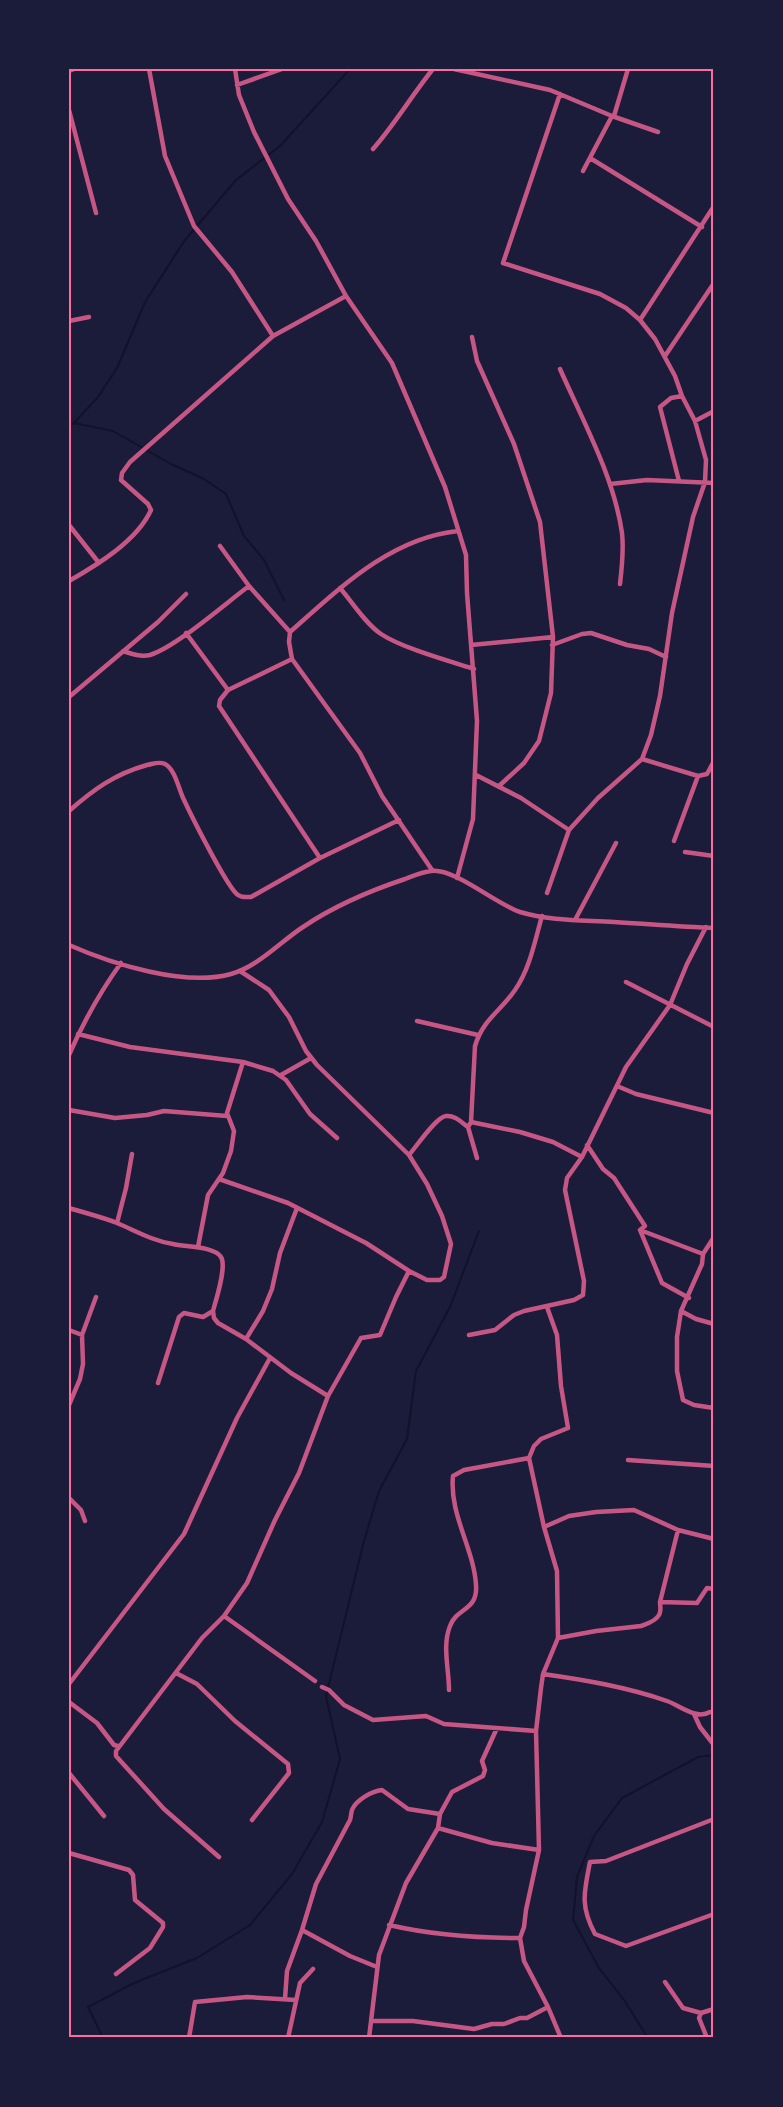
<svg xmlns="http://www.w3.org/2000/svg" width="783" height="2107" viewBox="0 0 783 2107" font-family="Montserrat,sans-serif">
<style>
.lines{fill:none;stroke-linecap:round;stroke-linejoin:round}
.stream{stroke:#12122b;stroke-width:2}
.minor{stroke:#c65784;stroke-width:4.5}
.neatline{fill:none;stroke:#ff6b9d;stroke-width:2}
</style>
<rect width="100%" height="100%" fill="#1b1b3a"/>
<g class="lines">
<!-- stream -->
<path class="stream" d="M74 423 98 397 117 368 145 302 185 240 236 180 280 146 350 69
M69 425 74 423 113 431 171 464 204 479 226 494 244 536 264 560 284 600
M103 2038 88 2007 134 1983 197 1958 250 1925 292 1874 322 1822 340 1759 326 1696 364 1541 379 1491 407 1439 416 1371 450 1307 479 1231
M648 2038 624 2000 599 1968 573 1920 577 1877 594 1836 622 1798 698 1757 714 1755"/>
<!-- minor -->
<path class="minor" d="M149 69 165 156 194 226 232 272 273 336
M235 69 239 95 254 132 288 199 316 241 346 296 392 363 445 487 466 555 467 593 477 721 473 819 457 878
M454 69 550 90 612 116 658 132
M69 71 74 69
M237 85 282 69
M69 110 96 213
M614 116 628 69
M373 149C395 124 412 95 433 69
M590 158 702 227
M583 171 612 116
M640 320 714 206
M69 321 89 317
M472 337 477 361 514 444 540 522 553 637 551 693 539 741 524 763 499 786
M665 356 714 283
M560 369C583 421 614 477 622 533 624 550 622 567 620 584
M695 421 714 411
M679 481 660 407 671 398 682 396
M610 484 647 480 714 483
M69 525 99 563
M220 546 249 586 290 632
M69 581C97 565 137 541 151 510L148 504 121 480 122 473 130 462 273 336 346 296
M340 588C353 603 365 623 381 634 402 648 449 661 474 669
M186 633 228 690
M471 645 553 637
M552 645 582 634 591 633 627 645 649 649 666 657
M123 651C132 654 140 657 150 655 176 647 226 603 249 586
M292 659 228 690 220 700 219 706 320 858
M69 697 158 622 186 594
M642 759 698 776 707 774 714 761
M476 775 521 798 569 830 598 798 642 759 651 735 660 696 672 613 693 517 705 482 706 460 695 421 682 396 675 376 655 339 640 320 626 308 600 294 503 263 560 94
M69 811C94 789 115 774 147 765 153 764 159 761 165 764 175 769 179 790 184 800 191 815 228 889 238 895 242 898 246 897 251 897L320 858 399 820
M674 841 698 776
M685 852 714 856
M432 870 382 796 360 753 292 659 289 642 290 632C339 589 390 538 458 531
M547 893 569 830
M575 920 616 843
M69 945C112 964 185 987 231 974 259 966 280 942 303 927 334 906 369 891 405 879 413 876 422 872 431 871 453 867 496 904 520 912 550 921 584 920 614 922 648 924 681 927 714 928
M626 982 714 1027
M417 1021 478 1035
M78 1034 130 1047 243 1062 273 1071 286 1080 310 1114 337 1138
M69 1055C83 1023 100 992 121 963
M281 1075 311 1058
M617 1086 636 1094 714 1113
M69 1110 115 1118 147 1115 164 1111 227 1116
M471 1122 475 1046C483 1019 501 1011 515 990 530 969 535 940 542 916
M468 1127 477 1158
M587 1145 603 1169 614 1178 645 1226 640 1230 703 1254
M409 1155C416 1147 436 1117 446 1116 455 1115 461 1122 468 1127L471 1122 520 1132 553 1142 582 1157
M219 1179 288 1203 366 1243 409 1271 427 1280H440L444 1277 451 1244 442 1216 427 1184 409 1155 317 1065 306 1051 289 1017 269 990 240 971
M69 1208C85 1213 102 1217 117 1223 136 1231 153 1241 173 1244 185 1247 214 1246 221 1257 227 1266 216 1300 213 1311L214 1318 218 1323 246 1339 291 1373 328 1396
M117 1223 126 1188 132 1154
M640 1230 662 1283 689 1298
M714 1237 703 1254 702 1264 681 1311 677 1337V1371L683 1400 694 1405 714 1408
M198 1247 208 1195 223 1173 231 1151 234 1131 227 1113 243 1062
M547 1307 557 1335 561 1386 568 1428 541 1439 534 1446 529 1458 544 1527 557 1571 558 1638 543 1674 541 1688 536 1731 539 1850 526 1910 524 1927 520 1938 524 1961 548 2007 561 2038
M681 1311 696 1319 714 1324
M69 1330 82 1335
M469 1335 495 1330 514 1315 524 1311 574 1300 583 1295 584 1281 565 1190 567 1178 582 1157 626 1067 670 1005 687 964 706 927
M246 1339 263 1311 272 1289 280 1253 297 1208
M158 1383 179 1317 184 1313 203 1317 213 1311
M69 1405 80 1379 83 1364 82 1335 96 1297
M628 1460 714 1466
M69 1498 81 1510 85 1521
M544 1527 569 1516 596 1512 634 1510 678 1530 714 1539
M660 1602 697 1603 707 1588 714 1589
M224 1616 315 1681
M558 1638 596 1631 641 1626C647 1624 659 1619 660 1612 661 1609 660 1605 660 1602L678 1530
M176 1673 197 1684 235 1721 288 1764 289 1773 252 1820
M543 1674C585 1680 627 1687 667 1701 681 1706 696 1720 710 1712
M69 1684 184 1534 237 1418 270 1358
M322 1687 329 1690 344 1705 373 1720 426 1716 444 1724 536 1731
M449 1690C449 1669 442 1646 450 1626 457 1607 478 1611 476 1585 474 1549 449 1514 453 1476L464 1470 529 1458
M69 1702 97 1723 114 1745 118 1746
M694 1714 700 1727 714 1745
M69 1773 104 1816
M714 1819 606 1861 590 1862C584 1892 580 1906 595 1934L626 1946 714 1914
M438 1828 492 1843 539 1850
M69 1853 129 1870 133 1875 135 1900 163 1923V1927L150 1948 116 1974
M219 1857 164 1809 116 1756V1751L202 1638 224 1616 247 1583 275 1520 299 1473 328 1396 361 1338 380 1335 396 1297 409 1271
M389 1925C432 1935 475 1938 520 1938
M302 1930 350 1956 377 1967
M665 1982 683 2008 701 2013 714 2009
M285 1999 287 1971 302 1930 316 1884 350 1820C351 1817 351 1813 352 1810 356 1800 372 1791 382 1790L408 1809 440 1814
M701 2013 699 2018 707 2038
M371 2021H413L474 2029 492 2024H504L520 2018H527L548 2007
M189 2038 195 2002 247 1997 296 2000
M288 2038 300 1983 313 1969
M369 2038 379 1955 406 1883 438 1828 440 1814 452 1792 483 1776 485 1770 482 1761 497 1728"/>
</g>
<!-- border -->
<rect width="783" height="2107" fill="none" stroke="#1b1b3a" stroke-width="141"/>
<rect x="70" y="70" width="642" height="1966" class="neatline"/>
</svg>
